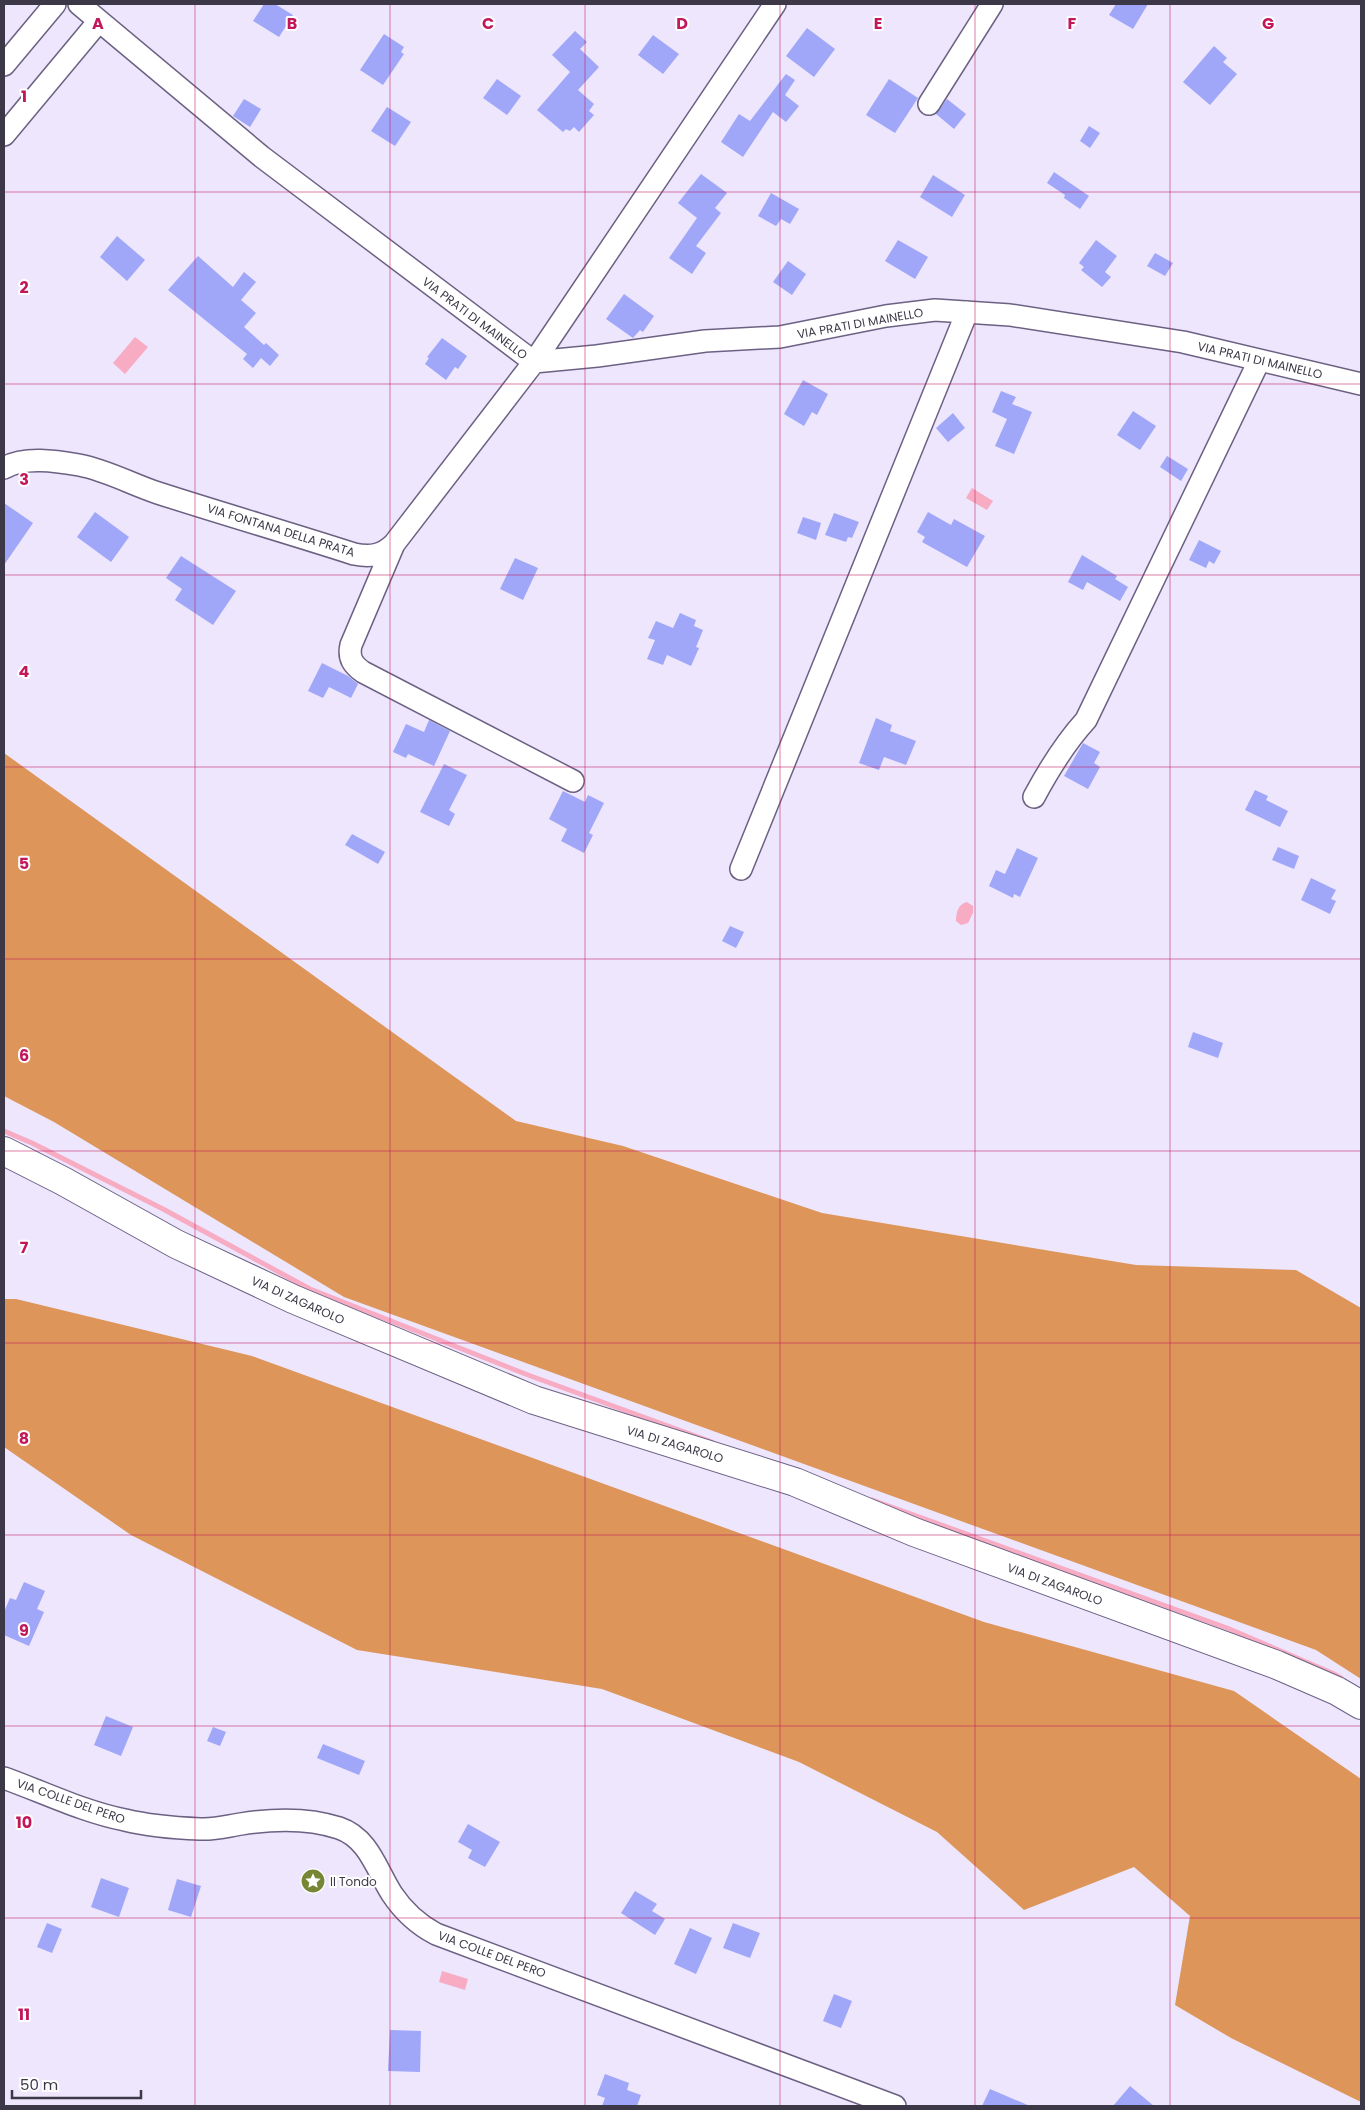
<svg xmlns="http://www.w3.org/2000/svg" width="1365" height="2110" viewBox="0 0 1365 2110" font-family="Poppins,sans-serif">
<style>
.forest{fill:#dd955a}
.water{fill:#f7acc3}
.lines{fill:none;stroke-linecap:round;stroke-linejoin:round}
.stream{stroke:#f7acc3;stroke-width:5}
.building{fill:#a0a7f8}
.minor-casing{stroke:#6c6183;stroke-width:24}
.major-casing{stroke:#6c6183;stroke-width:30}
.minor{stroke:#fff;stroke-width:21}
.major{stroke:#fff;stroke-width:28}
.grid{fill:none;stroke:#c2185b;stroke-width:1;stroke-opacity:0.55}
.labels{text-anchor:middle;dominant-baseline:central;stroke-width:4;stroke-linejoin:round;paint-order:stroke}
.street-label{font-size:12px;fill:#3d3847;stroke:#fff}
.poi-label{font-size:12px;fill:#3d3847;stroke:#fff;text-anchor:start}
.grid-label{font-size:16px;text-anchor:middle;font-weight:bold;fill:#c2185b;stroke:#fff;stroke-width:4;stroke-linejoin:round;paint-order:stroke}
</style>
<rect width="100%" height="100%" fill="#ede6fd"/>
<!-- forest -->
<path class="forest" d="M4 753 516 1121 623 1146 822 1213 1136 1265 1296 1270 1361 1308V1679L1316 1650 344 1297 54 1122 4 1096Z
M4 1299H16L252 1356 984 1622 1234 1691 1361 1779V2102L1231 2038 1175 2005 1190 1916 1134 1867 1024 1910 937 1832 799 1762 602 1689 357 1650 131 1535 4 1447Z"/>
<!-- water -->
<path class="water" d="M135 337 148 347 125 374 113 363Z
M972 488 993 501 987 510 966 498Z
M967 902 973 906V913L968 923 961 925 956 921C956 913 958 904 967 902Z
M442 1971 468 1979 465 1990 439 1982Z"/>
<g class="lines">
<!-- stream -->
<path class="stream" d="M4 1131 32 1143 163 1209 310 1289 528 1375 712 1442
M872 1500 1227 1628 1332 1673 1341 1678"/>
</g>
<!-- building -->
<path class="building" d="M264 4H275L293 15 279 37 253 21Z
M1116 4H1148L1133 29 1109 15Z
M807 28 835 49 814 77 786 56Z
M575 31 587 42 580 49 599 67 578 90 594 104 589 111 594 115 579 132 574 127 570 131 566 129 563 132 537 110 570 72 552 55Z
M384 34 404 47 401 52 404 54 383 85 360 70Z
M653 35 679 54 663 74 638 55Z
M1214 46 1227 58 1223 62 1237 74 1210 105 1183 82Z
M786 74 795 80 785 95 799 106 786 122 773 112 743 157 721 142 739 114 750 121Z
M497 79 521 96 507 115 483 98Z
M889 79 918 98 895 133 866 115Z
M244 99 261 109 250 127 233 116Z
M947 99 966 114 954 129 936 114Z
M387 107 411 122 395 146 371 131Z
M1089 126 1100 133 1090 148 1080 141Z
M1054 172 1089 196 1080 209 1064 198 1065 195 1047 183Z
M701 174 727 193 715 208 721 213 696 246 706 253 692 274 669 258 697 218 678 203Z
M933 175 965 195 952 217 920 197Z
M771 193 799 209 790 224 781 219 776 226 758 216Z
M117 236 145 260 127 281 100 257Z
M898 240 928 257 915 279 885 261Z
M1096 240 1117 256 1105 272 1111 277 1102 287 1081 270 1084 267 1079 263Z
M1155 253 1173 263 1165 276 1147 266Z
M198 256 233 287 244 272 256 282 241 300 256 313 244 327 264 345 266 343 279 355 270 366 261 358 253 368 243 359 247 354 168 290Z
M788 261 806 274 792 295 773 282Z
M624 294 654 316 643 332 640 330 633 338 606 319Z
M442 338 467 356 458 369 455 367 446 380 425 364 429 358 427 357Z
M803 380 828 394 817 415 812 412 804 426 784 414Z
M1001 391 1016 397 1012 404 1032 412 1014 454 995 446 1007 419 992 412Z
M1133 411 1156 426 1140 450 1117 435Z
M953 413 965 428 948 442 936 428Z
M1167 456 1188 469 1181 481 1160 467Z
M4 503 33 523 4 565Z
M95 512 129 537 111 562 77 537Z
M928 512 951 525 954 519 985 536 967 567 922 542 925 537 917 532Z
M834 513 859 522 852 538 848 537 846 542 825 535Z
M803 517 821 523 816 540 797 533Z
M1199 540 1221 551 1214 564 1209 561 1206 568 1189 560Z
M1082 555 1117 576 1115 579 1128 587 1120 601 1087 582 1083 590 1068 582Z
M181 556 236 591 213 625 175 600 182 589 166 578Z
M515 558 538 568 523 600 500 589Z
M680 613 696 620 694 626 703 630 696 647 699 648 691 666 667 655 663 665 647 659 655 640 648 638 656 621 673 628Z
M322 663 348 676 358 684 351 698 329 687 323 698 308 691Z
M876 718 892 725 890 731 916 741 906 765 884 757 879 770 859 763Z
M429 720 450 731 434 766 408 754 406 758 393 752 406 724 424 732Z
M1083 743 1100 752 1094 763 1100 767 1088 789 1064 776Z
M444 764 467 775 449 810 455 814 449 826 420 812Z
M1255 790 1268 796 1266 800 1288 811 1280 827 1245 810Z
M563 791 585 802 588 795 604 803 589 833 593 835 584 853 561 841 567 829 549 819Z
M352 834 385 852 378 864 345 845Z
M1278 847 1299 856 1294 869 1272 860Z
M1017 848 1038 858 1020 897 1014 894 1013 898 989 886 996 870 1005 874Z
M1311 878 1336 890 1331 899 1336 901 1330 914 1301 900Z
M730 926 744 932 736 948 722 941Z
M1193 1032 1223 1043 1218 1058 1188 1047Z
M24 1582 45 1591 37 1609 44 1612 29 1646 4 1635V1612L10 1598 16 1600Z
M106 1716 133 1727 121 1756 94 1745Z
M213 1727 226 1732 220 1746 207 1741Z
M323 1744 365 1761 359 1775 317 1758Z
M468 1824 500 1842 485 1867 468 1858 472 1850 458 1842Z
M101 1878 129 1888 119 1917 91 1907Z
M177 1879 201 1886 191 1917 168 1910Z
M635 1891 657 1904 652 1911 665 1919 655 1935 621 1913Z
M47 1923 62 1929 52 1953 37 1947Z
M733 1923 760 1933 750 1958 723 1948Z
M690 1928 712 1938 696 1974 674 1964Z
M834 1994 852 2001 841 2028 823 2021Z
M390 2030 421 2031 420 2072 388 2071Z
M605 2074 629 2083 627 2090 641 2095 637 2106H602L605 2098 597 2095Z
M1130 2086 1154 2106H1113Z
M990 2089 1030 2106H982Z"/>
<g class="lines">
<defs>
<path id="minor" d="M79 4 262 157 534 362 775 4
M4 65 55 4
M929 104 992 4
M4 135 99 21
M4 468C24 456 56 461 79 465 106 470 131 484 158 493 223 514 289 533 354 554 370 557 382 556 394 544L534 362 597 356 705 341 780 337 886 316 935 310 1010 315 1183 342 1361 384
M394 544 351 645C348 658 353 665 363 672L573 781
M1034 797C1049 769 1064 744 1086 720L1259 361
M741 869 967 312
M4 1778C43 1792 84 1812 125 1820 149 1826 175 1828 200 1829 214 1830 228 1826 241 1824 272 1819 309 1818 339 1828 369 1838 377 1871 392 1894 404 1912 417 1924 436 1934L895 2106"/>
<path id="major" d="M4 1151 63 1181 176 1244 293 1299 534 1400 795 1482 914 1532 1277 1665 1337 1691 1361 1705"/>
</defs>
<!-- minor casing -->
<use href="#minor" class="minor-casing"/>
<!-- major casing -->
<use href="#major" class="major-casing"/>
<!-- minor -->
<use href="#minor" class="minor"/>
<!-- major -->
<use href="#major" class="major"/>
</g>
<!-- grid -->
<path class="grid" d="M195 4V2106M390 4V2106M585 4V2106M780 4V2106M975 4V2106M1170 4V2106M4 192H1361M4 384H1361M4 575H1361M4 767H1361M4 959H1361M4 1151H1361M4 1343H1361M4 1535H1361M4 1726H1361M4 1918H1361"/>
<!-- icons -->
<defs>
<symbol id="sight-disc" viewBox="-11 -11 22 22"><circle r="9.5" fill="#768635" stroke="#fff"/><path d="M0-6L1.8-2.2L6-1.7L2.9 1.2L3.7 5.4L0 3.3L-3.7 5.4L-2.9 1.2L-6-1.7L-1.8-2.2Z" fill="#fff"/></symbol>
</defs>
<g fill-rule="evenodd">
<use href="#sight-disc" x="299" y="1867" width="28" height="28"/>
</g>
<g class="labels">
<!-- street labels -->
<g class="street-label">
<text transform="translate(475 318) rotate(37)">VIA PRATI DI MAINELLO</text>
<text transform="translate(860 323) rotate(-10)">VIA PRATI DI MAINELLO</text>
<text transform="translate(1260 360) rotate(13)">VIA PRATI DI MAINELLO</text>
<text transform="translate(281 530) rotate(17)">VIA FONTANA DELLA PRATA</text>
<text transform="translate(298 1300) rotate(24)">VIA DI ZAGAROLO</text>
<text transform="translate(675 1444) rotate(17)">VIA DI ZAGAROLO</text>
<text transform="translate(1055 1584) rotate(20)">VIA DI ZAGAROLO</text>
<text transform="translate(71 1801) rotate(19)">VIA COLLE DEL PERO</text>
<text transform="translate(492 1954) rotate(20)">VIA COLLE DEL PERO</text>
</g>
<!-- poi labels -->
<g class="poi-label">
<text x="330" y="1881">Il Tondo</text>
</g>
</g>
<g class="grid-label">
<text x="98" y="29">A</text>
<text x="292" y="29">B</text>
<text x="488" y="29">C</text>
<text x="682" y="29">D</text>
<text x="878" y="29">E</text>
<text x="1072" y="29">F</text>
<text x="1268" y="29">G</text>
<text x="24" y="102">1</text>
<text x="24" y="293">2</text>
<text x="24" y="485">3</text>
<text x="24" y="677">4</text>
<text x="24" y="869">5</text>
<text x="24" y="1061">6</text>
<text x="24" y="1253">7</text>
<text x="24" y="1444">8</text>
<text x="24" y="1636">9</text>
<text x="24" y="1828">10</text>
<text x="24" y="2020">11</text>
</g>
<!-- border -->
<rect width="1365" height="2110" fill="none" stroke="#3d3847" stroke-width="10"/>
<!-- scale -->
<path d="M12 2090v8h129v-8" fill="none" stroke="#3d3847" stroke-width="2.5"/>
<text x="20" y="2090" font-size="15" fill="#3d3847" stroke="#ffffff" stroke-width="4" paint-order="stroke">50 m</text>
</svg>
